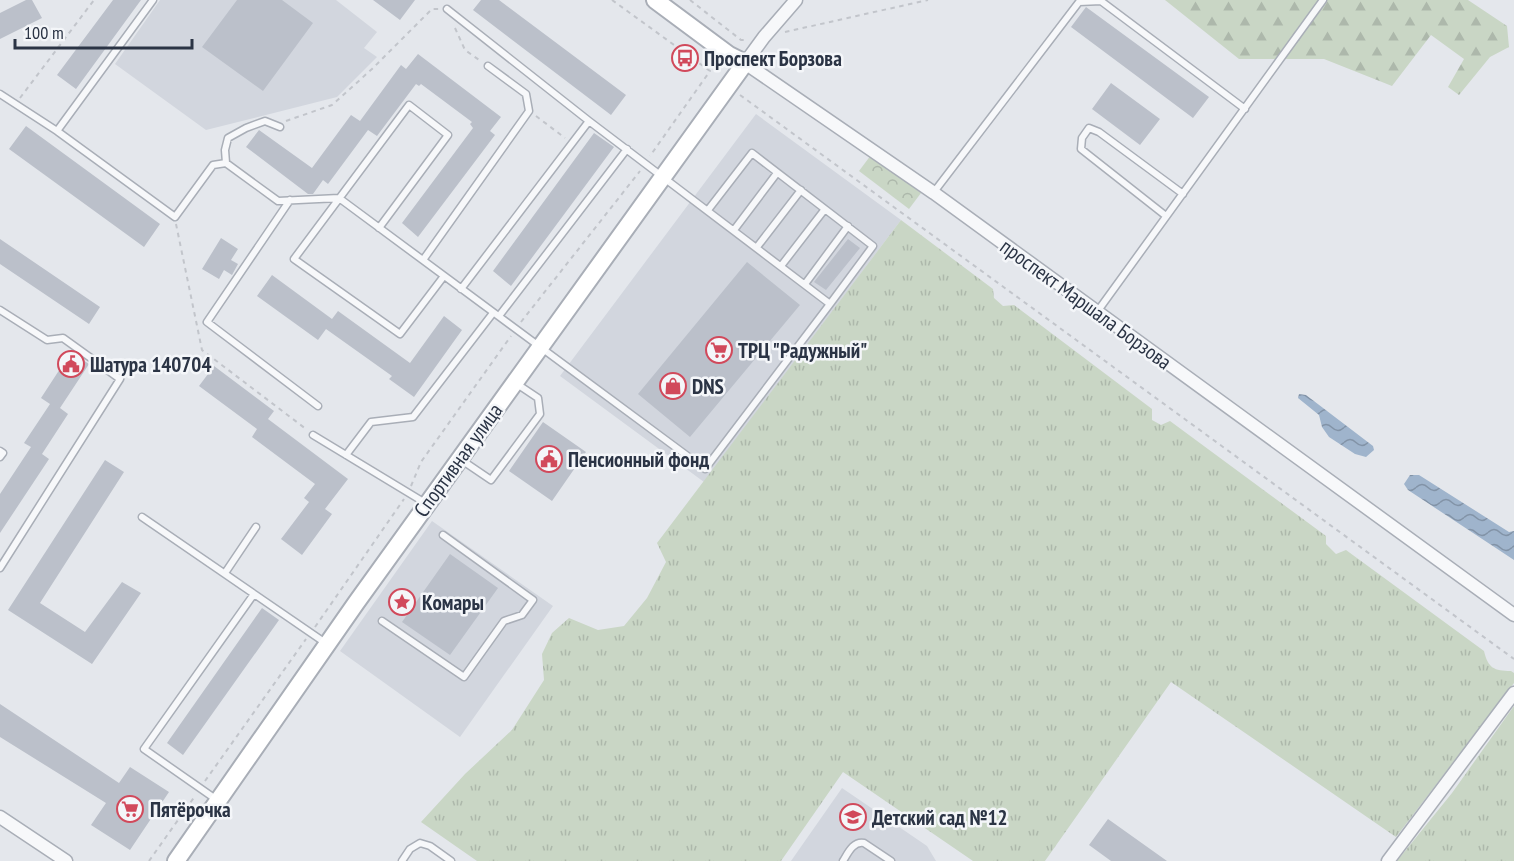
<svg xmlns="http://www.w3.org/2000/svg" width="1514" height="861" viewBox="0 0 1514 861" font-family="'PT Sans Narrow',sans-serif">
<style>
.built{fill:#d2d6de}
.grass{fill:url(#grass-tufts)}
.forest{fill:url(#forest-firs)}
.park{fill:url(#park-crowns)}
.water{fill:url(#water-waves)}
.building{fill:#bbc0ca}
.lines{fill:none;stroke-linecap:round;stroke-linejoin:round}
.lane-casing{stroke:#a9aeb7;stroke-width:9}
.street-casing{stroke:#a9aeb7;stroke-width:15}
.secondary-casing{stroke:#a9aeb7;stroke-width:20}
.path{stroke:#c2c5cb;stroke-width:2;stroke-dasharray:4.5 4.5;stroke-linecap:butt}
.lane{stroke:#f7f8fa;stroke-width:6}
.street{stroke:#f7f8fa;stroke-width:12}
.secondary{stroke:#fff;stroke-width:16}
.labels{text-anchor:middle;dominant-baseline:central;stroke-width:5;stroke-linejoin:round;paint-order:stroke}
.poi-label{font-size:21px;font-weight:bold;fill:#2b3445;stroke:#f4f6f9;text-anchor:start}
.street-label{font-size:21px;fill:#2b3445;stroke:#f4f6f9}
</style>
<defs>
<pattern id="grass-tufts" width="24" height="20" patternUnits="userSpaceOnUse" patternTransform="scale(1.5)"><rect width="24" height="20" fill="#c9d6c5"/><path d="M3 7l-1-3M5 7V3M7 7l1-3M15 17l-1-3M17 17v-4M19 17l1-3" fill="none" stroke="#adb8ab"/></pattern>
<pattern id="forest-firs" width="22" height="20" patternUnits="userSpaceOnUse" patternTransform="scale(1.5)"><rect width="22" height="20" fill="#c9d6c5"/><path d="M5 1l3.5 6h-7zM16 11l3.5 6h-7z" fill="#adb8ab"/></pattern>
<pattern id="park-crowns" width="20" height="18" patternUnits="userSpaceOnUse" patternTransform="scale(1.5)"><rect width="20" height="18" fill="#c9d6c5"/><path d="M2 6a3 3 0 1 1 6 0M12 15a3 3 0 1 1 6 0" fill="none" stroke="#adb8ab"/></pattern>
<pattern id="water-waves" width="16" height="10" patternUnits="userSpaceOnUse" patternTransform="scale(1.5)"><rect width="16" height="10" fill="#9fb4cc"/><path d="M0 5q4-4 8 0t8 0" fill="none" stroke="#8293a7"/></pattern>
</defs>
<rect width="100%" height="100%" fill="#e4e7ec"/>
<!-- built -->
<path class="built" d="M160 0H336L377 32 364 48 377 57 337 97 206 130 115 64Z
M756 114 901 220 704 482 560 376Z
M432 521 553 606 460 737 340 651Z
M842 788 927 846 936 861H791Z"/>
<!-- grass -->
<path class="grass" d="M901 220 993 289 994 298 1003 306 1014 305 1152 409V420L1161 425 1170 421 1326 536V544L1336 554 1346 550 1484 651C1488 668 1494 671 1511 671L1514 673V683L1396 837 1171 682 1045 861H973L843 772 781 861H477L421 822 465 774 512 730 544 680 542 654 552 633 569 618 598 630 624 626 647 598 666 562 657 543Z
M1514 706V861H1397L1452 793Z"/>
<!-- forest -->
<path class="forest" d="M1165 0H1468L1507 26 1509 47 1490 57 1459 95 1448 87 1464 59 1431 35 1392 86 1324 59H1239Z"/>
<!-- park -->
<path class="park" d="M871 155 921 193 909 209 859 171Z"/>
<!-- water -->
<path class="water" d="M1299 394 1306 395 1373 446 1374 450 1366 457 1355 454 1329 437 1322 427 1319 415 1298 398Z
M1410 475H1419L1509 532 1514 531V560L1408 490 1404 484Z"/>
<!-- building -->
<path class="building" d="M26 0H32L42 18 0 39V13Z
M113 0H141L76 89 57 75Z
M237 0H282L313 23 263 91 202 47Z
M373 0H415L400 20Z
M481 0H499L626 95 611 115 473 10Z
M1086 7 1209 97 1193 118 1071 27Z
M418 54 501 117 490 131 495 135 418 237 402 223 473 128 470 124 472 122 421 84 419 86 416 84 377 136 368 130 328 184 323 180 313 194H308L246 147 259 130 312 168 351 115 360 121 401 65 406 69Z
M1111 83 1160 119 1140 145 1092 109Z
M26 126 160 224 144 247 9 149Z
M594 133 614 147 511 286 493 271Z
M221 238 238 249 231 260 238 264 232 275 224 270 219 279 202 269Z
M0 239 100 307 89 324 0 264Z
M848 239 860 248 826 290 814 282Z
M747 262 800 305 690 437 638 394Z
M272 275 332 319 338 311 410 363 444 316 462 330 414 397 389 379 392 376 326 329 318 340 257 296Z
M71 352 89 364 60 408 68 414 42 454 49 459 0 533V494L31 447 24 443 50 404 41 398Z
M214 366 274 411 268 419 348 479 325 509 332 514 302 555 281 539 309 502 304 498 315 484 252 437 257 429 199 386Z
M543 422 586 452 552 501 509 471Z
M105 460 124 472 40 603 85 632 122 582 141 593 92 664 8 610Z
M450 554 498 588 450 655 402 622Z
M262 608 279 620 183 755 167 743Z
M0 704 119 783 130 767 169 792 130 850 91 825 106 803 0 737Z
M1108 819 1167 861H1111L1089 845Z"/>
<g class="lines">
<defs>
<path id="lane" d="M0 94 57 131 175 217 213 165 226 163 278 201 339 198 705 469 830 304 589 121 447 9
M57 131 153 0
M226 163 225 150 228 138 246 128 265 121 280 127
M934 192 1079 2 1101 1 1245 109
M290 200 207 322 318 406
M708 210 752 153 873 246 830 304
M1166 216 1081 149 1082 138 1089 128 1099 132 1183 194
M379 228 448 135 409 105 294 259 400 334 444 276
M734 230 777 173
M757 247 801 190
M423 260 529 111 526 94 488 66
M781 266 825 209
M805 284 848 226
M461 289 589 121
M0 310 47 340 63 338 120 379 0 568
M1097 312 1323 0
M499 316 627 149
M313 435 427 504
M0 451 3 453 0 457
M346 455 371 422 413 417 493 313
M460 459 491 480 540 414 538 398 517 384
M142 517 327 644
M225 573 256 527
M382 621 464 677 504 621 522 615 533 600 443 535
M217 800 144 749 254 594
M402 861 410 849 420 843 430 846 451 861
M843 861C848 853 853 841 864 843L891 861"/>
<path id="street" d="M796 0 764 37 745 63 934 193 1514 615
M0 817 66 861
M1388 861 1514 693"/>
<path id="secondary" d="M176 861 356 603 745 63 729 55 655 0"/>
</defs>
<!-- lane casing -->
<use href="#lane" class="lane-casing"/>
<!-- street casing -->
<use href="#street" class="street-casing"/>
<!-- secondary casing -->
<use href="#secondary" class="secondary-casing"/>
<!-- path -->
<path class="path" d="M612 0 710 71 650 156
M690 0 741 40H747
M455 28 465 50 482 62
M785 32 928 0
M740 95 1514 659
M20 98 94 0
M536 116 565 138
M286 121 332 105 372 69 432 9H440
M176 224 202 350 306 429
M521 322 640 171
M411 486 421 462 511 336
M315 627 404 499
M205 781 306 639
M149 861 195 796"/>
<!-- lane -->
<use href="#lane" class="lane"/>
<!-- street -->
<use href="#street" class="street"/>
<!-- secondary -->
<use href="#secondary" class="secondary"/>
</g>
<!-- icons -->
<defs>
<symbol id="bus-ring" viewBox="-11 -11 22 22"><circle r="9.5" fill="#f4f6f9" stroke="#d1495b" stroke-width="1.5"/><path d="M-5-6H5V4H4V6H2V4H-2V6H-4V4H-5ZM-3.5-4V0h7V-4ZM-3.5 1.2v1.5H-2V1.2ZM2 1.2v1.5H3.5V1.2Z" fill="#d1495b"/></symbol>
<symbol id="supermarket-ring" viewBox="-11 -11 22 22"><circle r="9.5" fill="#f4f6f9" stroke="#d1495b" stroke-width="1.5"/><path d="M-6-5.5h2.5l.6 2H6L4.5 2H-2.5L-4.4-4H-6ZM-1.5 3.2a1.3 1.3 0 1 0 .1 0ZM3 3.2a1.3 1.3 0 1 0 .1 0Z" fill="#d1495b"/></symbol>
<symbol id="civic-ring" viewBox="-11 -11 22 22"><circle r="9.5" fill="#f4f6f9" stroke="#d1495b" stroke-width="1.5"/><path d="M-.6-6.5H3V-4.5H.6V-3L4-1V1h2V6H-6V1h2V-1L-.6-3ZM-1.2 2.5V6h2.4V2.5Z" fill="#d1495b"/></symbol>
<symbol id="shop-ring" viewBox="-11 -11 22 22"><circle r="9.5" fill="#f4f6f9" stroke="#d1495b" stroke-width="1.5"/><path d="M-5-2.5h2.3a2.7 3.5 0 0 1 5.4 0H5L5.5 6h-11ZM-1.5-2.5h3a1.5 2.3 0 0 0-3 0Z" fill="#d1495b"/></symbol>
<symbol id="sight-ring" viewBox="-11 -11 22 22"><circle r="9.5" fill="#f4f6f9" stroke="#d1495b" stroke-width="1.5"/><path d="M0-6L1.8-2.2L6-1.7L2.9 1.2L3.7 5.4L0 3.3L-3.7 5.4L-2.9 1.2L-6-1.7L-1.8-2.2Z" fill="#d1495b"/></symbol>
<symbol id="school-ring" viewBox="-11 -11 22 22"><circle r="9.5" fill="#f4f6f9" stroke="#d1495b" stroke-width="1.5"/><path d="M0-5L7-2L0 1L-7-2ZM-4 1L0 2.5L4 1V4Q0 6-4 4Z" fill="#d1495b"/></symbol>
</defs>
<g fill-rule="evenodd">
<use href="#bus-ring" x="670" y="43" width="30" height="30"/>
<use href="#supermarket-ring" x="704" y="335" width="30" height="30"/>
<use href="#civic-ring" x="56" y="349" width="30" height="30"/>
<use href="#shop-ring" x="658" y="371" width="30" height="30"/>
<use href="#civic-ring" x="534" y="444" width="30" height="30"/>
<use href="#sight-ring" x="387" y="587" width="30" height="30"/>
<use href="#supermarket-ring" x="115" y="794" width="30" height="30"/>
<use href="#school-ring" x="838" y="802" width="30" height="30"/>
</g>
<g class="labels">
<!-- poi labels -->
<g class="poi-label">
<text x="704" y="58">Проспект Борзова</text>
<text x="738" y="350">ТРЦ "Радужный"</text>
<text x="90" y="364">Шатура 140704</text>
<text x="692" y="386">DNS</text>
<text x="568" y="459">Пенсионный фонд</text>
<text x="422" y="602">Комары</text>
<text x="150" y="809">Пятёрочка</text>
<text x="872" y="817">Детский сад №12</text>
</g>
<!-- street labels -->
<g class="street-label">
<text transform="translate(1086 304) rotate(36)">проспект Маршала Борзова</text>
<text transform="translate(458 460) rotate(-54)">Спортивная улица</text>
</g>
</g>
<!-- scale -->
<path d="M15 39v9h177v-9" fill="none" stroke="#2b3445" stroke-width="3"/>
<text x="24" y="39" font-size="18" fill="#2b3445" stroke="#f4f6f9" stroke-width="4.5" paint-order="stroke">100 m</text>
</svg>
